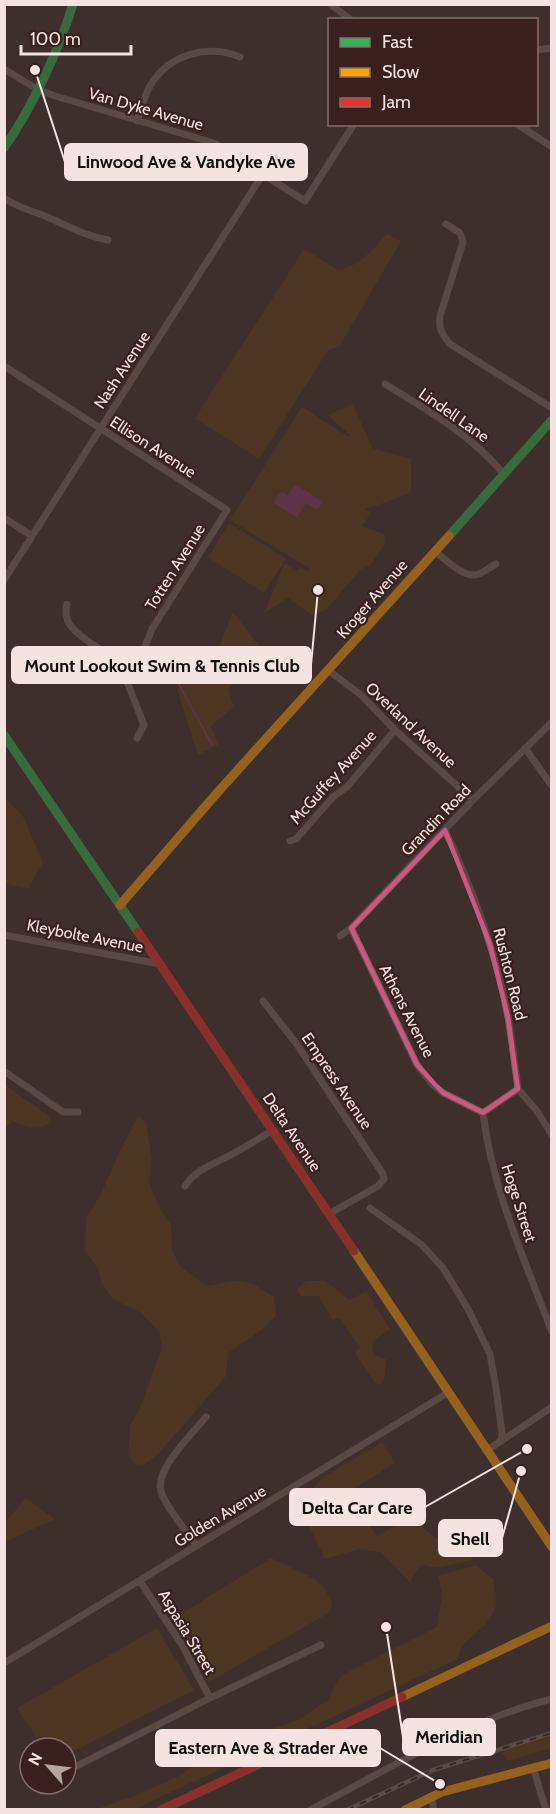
<svg xmlns="http://www.w3.org/2000/svg" width="556" height="1814" viewBox="0 0 556 1814" font-family="Cabin,sans-serif">
<style>
.green{fill:#5d3e17}
.water{fill:#823869}
.lines{fill:none;stroke-linecap:round;stroke-linejoin:round}
.stream{stroke:#823869;stroke-width:2}
.street{stroke:#7a665d;stroke-width:7}
.fast{stroke:#30b455;stroke-width:9}
.slow{stroke:#ff9f0a;stroke-width:9}
.jam{stroke:#e5322d;stroke-width:9}
.rail-casing{stroke:#7a6b66;stroke-width:4.5}
.rail{stroke:#39201e;stroke-width:2;stroke-dasharray:7;stroke-linecap:butt}
.marked{fill:none;stroke:#d15583;stroke-width:4.5;stroke-linejoin:round}
.labels{text-anchor:middle;dominant-baseline:central;stroke-width:4.5;stroke-linejoin:round;paint-order:stroke}
.street-label{font-size:16px;fill:#f4e3e1;stroke:#39201e}
.leader{fill:none;stroke:#f4e3e1;stroke-width:2}
.callout-dot{fill:#f4e3e1;stroke:#39201e;stroke-width:2}
.callout{fill:#f4e3e1;stroke:#f4e3e1;stroke-width:2}
.callout-label{font-size:18px;text-anchor:middle;font-weight:bold;fill:#111}
</style>
<rect width="100%" height="100%" fill="#3e2f2d"/>
<!-- green -->
<path class="green" d="M387 234 401 241 339 347 328 350 259 459 195 418 304 249 338 270C359 267 373 249 387 234Z
M353 404 372 448 411 459V492L387 502 365 509 372 513 361 526 384 534 385 544 370 566 361 569 327 609 312 615 288 598 264 613 285 563 298 571 300 568 308 572 310 569 230 520 302 407 349 437 350 435 328 415Z
M229 523 286 559 264 593 208 557Z
M233 612 262 650 228 690 234 706 211 726 218 745 198 755 177 689 216 654Z
M5 798 24 818 43 863 28 888 10 885 5 881Z
M5 1085 49 1116 52 1122C36 1132 28 1127 12 1121L5 1128Z
M138 1116 146 1122 152 1161 149 1183 162 1213 171 1225 172 1251 180 1266 206 1286C242 1280 243 1276 274 1297L276 1315 263 1329 228 1353 226 1376 159 1453 145 1464 136 1465 128 1454 130 1426 140 1408 162 1348 159 1331 141 1313 113 1299 102 1284 98 1268 85 1251 86 1218 101 1194 118 1155Z
M306 1281H325L350 1300 366 1291 390 1329 372 1342 373 1355 386 1359C384 1370 388 1377 379 1385L375 1383 355 1353 360 1347 339 1318 332 1319 319 1296H301L297 1290Z
M382 1442 395 1463 331 1503 328 1513 343 1524 360 1512 377 1536 411 1517C424 1532 439 1538 454 1551L465 1549 471 1553 473 1560 435 1568 421 1564 410 1582 381 1552 359 1549 325 1559 304 1515 312 1490 324 1477Z
M25 1498 55 1519 5 1542V1521L11 1516Z
M271 1558 313 1578 323 1586 332 1602 330 1612 209 1682 173 1619Z
M476 1565 493 1579 496 1607 487 1623 462 1646 457 1659 135 1809H75L100 1808 137 1795 179 1776 221 1746 233 1741 242 1746 264 1732 300 1719 328 1700 340 1677 361 1665 437 1627 442 1594 438 1576Z
M157 1628 194 1690 66 1755V1748H44L17 1708Z
M551 1737V1748L508 1761 500 1750Z"/>
<!-- water -->
<path class="water" d="M295 484 323 502 317 510 306 503 297 517 274 503 276 497 282 492 287 496Z"/>
<g class="lines">
<!-- stream -->
<path class="stream" d="M167 662 212 745"/>
<!-- street -->
<path class="street" d="M330 4 351 20
M536 50 552 48
M4 69 37 89 55 96 214 143 305 201 354 124
M137 121C141 109 144 97 150 86 169 54 207 44 240 57
M517 124 552 147
M4 198C17 208 32 210 47 217 68 226 85 236 108 240
M446 224 460 233 463 242 440 316C438 329 442 334 450 344L552 408
M4 366 227 510 152 629 144 649 120 669
M385 384C427 410 470 434 503 473
M4 518 32 536
M434 551C446 559 464 580 479 574 485 572 490 567 496 564
M4 580 263 174
M67 604C58 635 106 645 120 668 130 685 136 706 144 725L137 738
M329 671 361 695 395 730 473 800
M525 748 552 786
M445 830C473 890 496 951 508 1017 512 1041 515 1065 518 1089L483 1113
M290 841 296 839 333 797 347 787 395 730
M351 928 417 1065 433 1085 443 1093 483 1113
M4 935 160 964
M340 936 351 928 473 800 552 722
M263 1001 296 1043 383 1174 384 1179 378 1186 329 1214
M4 1071 63 1112H78
M518 1089 537 1111 552 1135
M483 1113C492 1189 525 1261 552 1332
M185 1186C195 1169 219 1162 236 1152 249 1145 261 1137 273 1130
M370 1208 422 1245 443 1268 468 1309 490 1354 496 1388 502 1433 501 1441
M486 1451 552 1407
M197 1546C188 1533 164 1505 161 1491 155 1469 192 1434 206 1417
M140 1581 182 1645 210 1698
M4 1663 449 1392
M533 1767 546 1810
M67 1771 210 1698 321 1645
M431 1796 434 1810
M310 1810C385 1771 469 1719 552 1699"/>
<!-- fast -->
<path class="fast" d="M4 148C32 108 59 50 73 4
M449 536 552 420
M4 735 138 932"/>
<!-- slow -->
<path class="slow" d="M120 905 217 793 449 536
M354 1251 552 1547
M402 1697 552 1626
M405 1810 442 1792 552 1763"/>
<!-- jam -->
<path class="jam" d="M138 932 354 1251
M161 1810 402 1697"/>
<defs>
<path id="rail" d="M347 1810 433 1770 552 1733"/>
</defs>
<!-- rail casing -->
<use href="#rail" class="rail-casing"/>
<!-- rail -->
<use href="#rail" class="rail"/>
</g>
<!-- marked area -->
<path d="M0 0H556V1814H0ZM445 830 490 944 508 1017 518 1089 483 1113 443 1093 417 1065 351 928Z" fill="#3e2f2d" fill-opacity=".55" fill-rule="evenodd"/>
<path class="marked" d="M445 830 490 944 508 1017 518 1089 483 1113 443 1093 417 1065 351 928Z"/>
<g class="labels">
<!-- street labels -->
<g class="street-label">
<text transform="translate(146 109) rotate(16)">Van Dyke Avenue</text>
<text transform="translate(122 370) rotate(-57)">Nash Avenue</text>
<text transform="translate(454 415) rotate(35)">Lindell Lane</text>
<text transform="translate(153 447) rotate(33)">Ellison Avenue</text>
<text transform="translate(175 567) rotate(-58)">Totten Avenue</text>
<text transform="translate(372 599) rotate(-49)">Kroger Avenue</text>
<text transform="translate(411 725) rotate(43)">Overland Avenue</text>
<text transform="translate(333 777) rotate(-48)">McGuffey Avenue</text>
<text transform="translate(436 820) rotate(-46)">Grandin Road</text>
<text transform="translate(85 936) rotate(11)">Kleybolte Avenue</text>
<text transform="translate(510 974) rotate(76)">Rushton Road</text>
<text transform="translate(407 1011) rotate(63)">Athens Avenue</text>
<text transform="translate(337 1081) rotate(56)">Empress Avenue</text>
<text transform="translate(292 1132) rotate(56)">Delta Avenue</text>
<text transform="translate(519 1203) rotate(72)">Hoge Street</text>
<text transform="translate(220 1516) rotate(-31)">Golden Avenue</text>
<text transform="translate(187 1632) rotate(59)">Aspasia Street</text>
</g>
</g>
<!-- callouts -->
<path class="leader" d="M35 70L65 162M318 590L311 665M527 1449L425 1507M521 1471L502 1538M386 1627L403 1737M440 1784L380 1748"/>
<g class="callout-dot">
<circle cx="35" cy="70" r="6"/>
<circle cx="318" cy="590" r="6"/>
<circle cx="527" cy="1449" r="6"/>
<circle cx="521" cy="1471" r="6"/>
<circle cx="386" cy="1627" r="6"/>
<circle cx="440" cy="1784" r="6"/>
</g>
<g class="callout">
<rect x="65" y="144" width="242" height="36" rx="6"/>
<rect x="12" y="647" width="299" height="36" rx="6"/>
<rect x="290" y="1489" width="135" height="36" rx="6"/>
<rect x="439" y="1520" width="63" height="36" rx="6"/>
<rect x="403" y="1719" width="92" height="36" rx="6"/>
<rect x="156" y="1730" width="224" height="36" rx="6"/>
</g>
<g class="callout-label">
<text x="186" y="168">Linwood Ave &amp; Vandyke Ave</text>
<text x="162" y="672">Mount Lookout Swim &amp; Tennis Club</text>
<text x="357" y="1514">Delta Car Care</text>
<text x="470" y="1545">Shell</text>
<text x="449" y="1743">Meridian</text>
<text x="268" y="1754">Eastern Ave &amp; Strader Ave</text>
</g>
<!-- border -->
<rect width="556" height="1814" fill="none" stroke="#f4e3e1" stroke-width="12"/>
<!-- legend -->
<rect x="328" y="18" width="210" height="108" fill="#39201e" stroke="#846e6c" stroke-width="1.5"/>
<rect x="340" y="38" width="30" height="9" fill="#30b455" stroke="#846e6c" stroke-width="1.5"/>
<text x="382" y="48" font-size="18" fill="#f4e3e1">Fast</text>
<rect x="340" y="68" width="30" height="9" fill="#ff9f0a" stroke="#846e6c" stroke-width="1.5"/>
<text x="382" y="78" font-size="18" fill="#f4e3e1">Slow</text>
<rect x="340" y="98" width="30" height="9" fill="#e5322d" stroke="#846e6c" stroke-width="1.5"/>
<text x="382" y="108" font-size="18" fill="#f4e3e1">Jam</text>
<!-- north arrow -->
<g transform="translate(48 1766) rotate(298)"><circle r="28" fill="#39201e" stroke="#846e6c" stroke-width="1.5"/>
<path d="M0-4.5L10 22L0 15L-10 22Z" fill="#b4a4a2"/>
<text y="-9" font-size="16" font-weight="bold" text-anchor="middle" fill="#f4e3e1">N</text>
</g>
<!-- scale -->
<path d="M21 45v9h110v-9" fill="none" stroke="#f4e3e1" stroke-width="3"/>
<text x="30" y="45" font-size="18" fill="#f4e3e1" stroke="#39201e" stroke-width="4.5" paint-order="stroke">100 m</text>
</svg>
